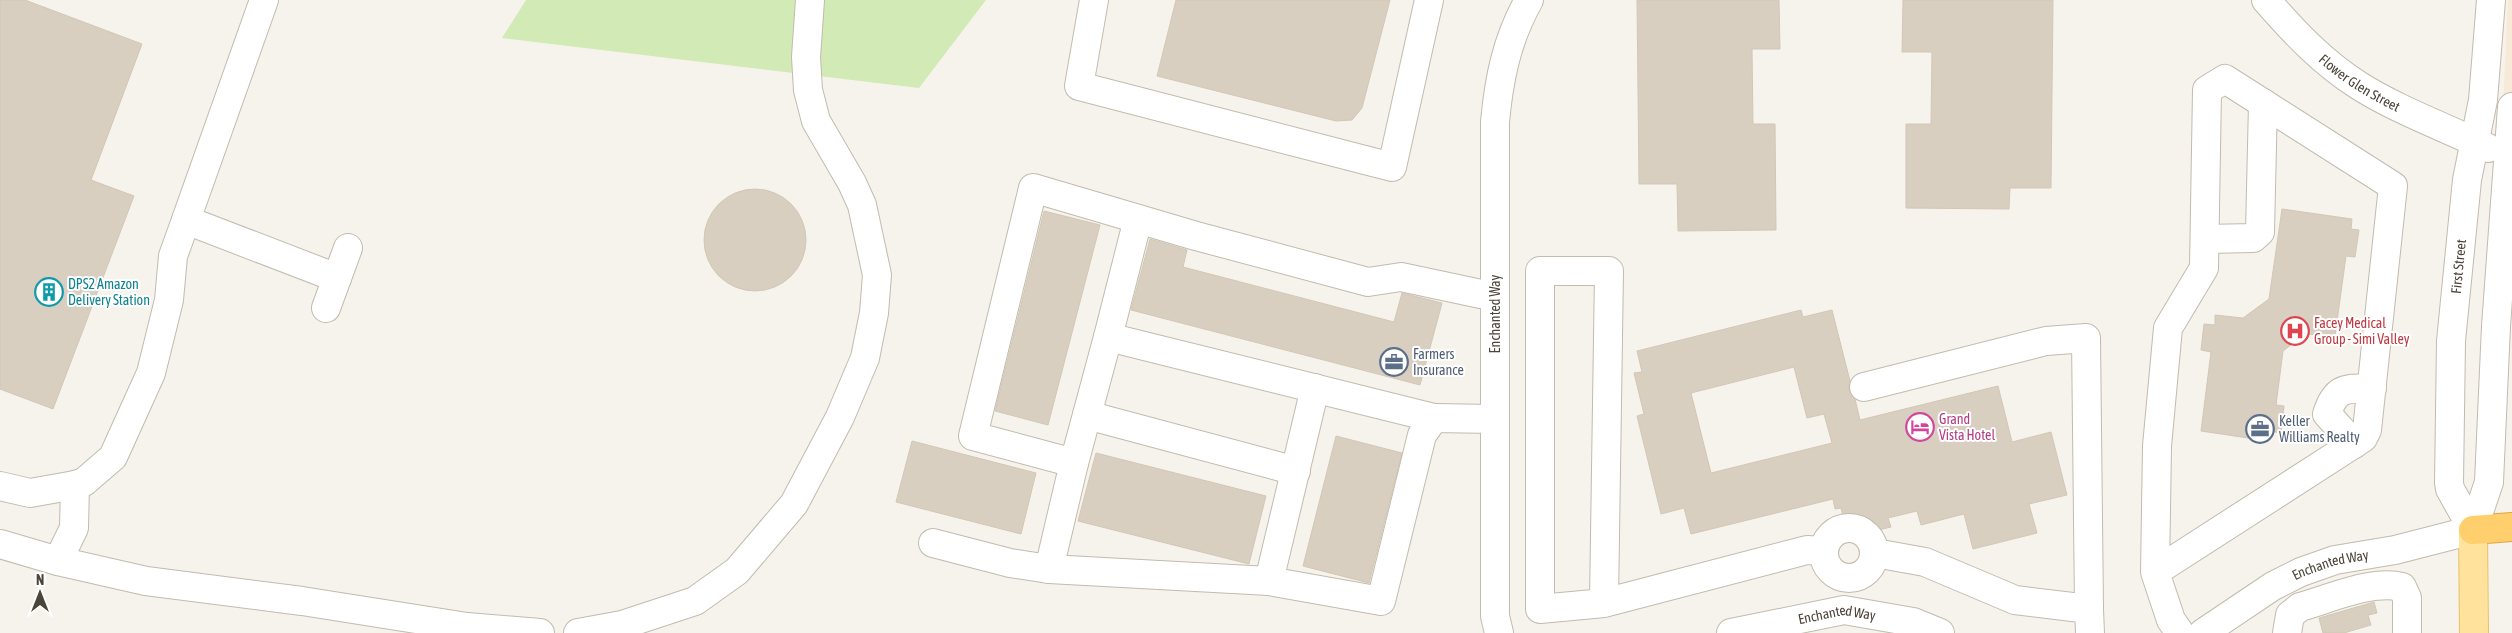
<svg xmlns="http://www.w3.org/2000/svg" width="2512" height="633" viewBox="0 0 2512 633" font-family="'Asap Condensed',sans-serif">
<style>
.commercial{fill:#f7ead8}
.green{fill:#d2eab5}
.building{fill:#d8cfc1;stroke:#d3c7b4;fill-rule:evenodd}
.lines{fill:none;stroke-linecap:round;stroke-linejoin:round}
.minor-casing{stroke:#c2bbae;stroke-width:30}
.major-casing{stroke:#e6c16a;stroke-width:30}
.highway-casing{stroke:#e0a43c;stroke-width:30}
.minor{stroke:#fff;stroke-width:28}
.major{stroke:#ffe39c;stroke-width:28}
.highway{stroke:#ffcf6e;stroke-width:28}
.labels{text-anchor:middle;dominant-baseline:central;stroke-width:4;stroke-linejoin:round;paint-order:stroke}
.street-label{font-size:14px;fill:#4b4439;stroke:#fff}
.culture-label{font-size:14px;fill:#0d838f;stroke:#fff;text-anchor:start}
.health-label{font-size:14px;fill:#be3a42;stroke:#fff;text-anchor:start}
.service-label{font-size:14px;fill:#4e5e75;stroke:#fff;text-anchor:start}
.hotel-label{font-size:14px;fill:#b23c85;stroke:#fff;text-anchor:start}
</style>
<rect width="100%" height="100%" fill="#f6f3ec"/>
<!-- commercial -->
<path class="commercial" d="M2508 0H2512V155L2501 149Z"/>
<!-- green -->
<path class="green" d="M526 0H986L919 88 502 38Z"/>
<!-- building -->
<path class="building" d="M0 0H25L142 44 91 180 134 196 53 409 0 389Z
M1176 0H1390L1362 108 1352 120 1336 121 1157 76Z
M1637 0H1779L1780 49H1752L1753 124H1775L1776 230 1678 231 1677 184H1639Z
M1903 0H2053L2051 188H2010L2009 209 1906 208V124H1931L1932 52H1902Z
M704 240a51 51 0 1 1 102 0a51 51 0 1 1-102 0Z
M2282 209 2352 219 2351 229 2359 230 2355 257 2346 256 2335 336 2305 334 2283 351 2276 405 2284 406 2281 433 2270 431 2268 441 2201 431 2211 352 2201 350 2204 324 2215 325V315L2243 318 2269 299Z
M1044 211 1100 225 1048 425 995 411Z
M1150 239 1187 250 1183 267 1394 322 1402 293 1442 303 1420 385 1131 310Z
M1801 310 1803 317 1832 310 1850 381 1849 390 1855 399 1860 420 1998 386 2012 442 2051 432 2067 495 2029 504 2037 533 1973 549 1964 514 1921 525 1917 511 1888 518 1891 527 1848 537 1841 508 1835 509 1833 499 1691 534 1684 508 1661 514 1637 416 1644 414 1634 373 1642 372 1637 351ZM1794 367 1807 418 1824 414 1832 443 1711 473 1691 393Z
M1336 436 1402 453 1369 583 1303 566Z
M912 441 1036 473 1021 534 896 502Z
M1096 453 1266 496 1249 564 1078 521Z
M2374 602 2377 613 2368 615 2371 625 2344 633H2323L2319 618Z"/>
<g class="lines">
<defs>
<g id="minor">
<path d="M1094 0 1079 86 1392 167 1429 0"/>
<path id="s1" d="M2266 0C2294 32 2322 62 2358 85 2399 111 2445 127 2488 148"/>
<path d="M1138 219 1108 337 1434 418"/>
<path d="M186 220 264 0"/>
<path d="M2205 239 2253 238 2260 232 2263 103"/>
<path d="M1495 297 1401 277 1368 282 1196 236 1033 188 973 436 1074 463 1049 569 1269 581 1381 601 1422 435 1434 418 1495 419"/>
<path d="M326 308 348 248"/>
<path d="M1864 387 2046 341 2086 338 2089 609 2015 600 1925 562 1875 553"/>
<path d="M1087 415 1296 471"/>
<path d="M2354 444 2327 414C2336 386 2346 389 2372 388"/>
<path d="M1074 463 1108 337"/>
<path d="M75 485 84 482 113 457 151 373 169 300 173 256 186 220 337 278"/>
<path d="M0 486 30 493 75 485 74 528 58 561"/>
<circle cx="1849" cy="553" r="25"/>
<path id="s2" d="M2473 530 2450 489 2449 483 2451 341 2467 180 2483 100 2491 0"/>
<path d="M2473 530 2489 482 2496 326 2512 107"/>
<path d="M933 543 1010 563 1049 569"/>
<path d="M0 544 58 561 146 581 302 601 467 627 540 633"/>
<path d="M2155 572 2363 438 2367 430 2393 186 2225 79 2207 90 2204 268 2168 328 2157 446 2155 572 2171 620 2180 633"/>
<path d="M1269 581 1315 388"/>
<path d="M1604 603 1540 609V271H1609L1604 603 1807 550 1824 551"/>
<path d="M2089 609 2090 633"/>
<path d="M578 633 622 625 695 601 737 571 794 504 840 417 865 358 874 313 877 275 862 205 852 183 816 121 808 90 806 57 810 0"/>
<path d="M1499 633 1495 616V122C1499 78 1507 39 1529 0"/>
<path id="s3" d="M1731 633 1844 610 1913 622 1940 633"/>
<path id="s4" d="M2203 633 2273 586 2301 572 2335 560 2395 550 2473 530"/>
<path d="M2287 633 2290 615 2300 607C2329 599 2373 579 2402 587L2407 598V633"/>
</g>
<path id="major" d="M2473 530 2474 633"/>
<path id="highway" d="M2473 530 2512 527"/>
</defs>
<!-- minor casing -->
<use href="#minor" class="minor-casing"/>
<!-- major casing -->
<use href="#major" class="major-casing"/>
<!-- highway casing -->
<use href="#highway" class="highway-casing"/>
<!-- minor -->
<use href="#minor" class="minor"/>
<!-- major -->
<use href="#major" class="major"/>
<!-- highway -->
<use href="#highway" class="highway"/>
</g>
<!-- icons -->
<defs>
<symbol id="building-ring" viewBox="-11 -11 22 22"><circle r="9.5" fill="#fff" stroke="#0f9aa8" stroke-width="1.5"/><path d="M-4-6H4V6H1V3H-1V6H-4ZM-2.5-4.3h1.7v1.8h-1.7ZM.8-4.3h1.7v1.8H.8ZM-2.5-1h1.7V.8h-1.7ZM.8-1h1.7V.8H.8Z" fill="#0f9aa8"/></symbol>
<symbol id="hospital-ring" viewBox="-11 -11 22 22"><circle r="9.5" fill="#fff" stroke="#e0444e" stroke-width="1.5"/><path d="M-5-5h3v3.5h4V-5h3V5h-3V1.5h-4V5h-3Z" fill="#e0444e"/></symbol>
<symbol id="office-ring" viewBox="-11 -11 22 22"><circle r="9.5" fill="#fff" stroke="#5c6f8a" stroke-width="1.5"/><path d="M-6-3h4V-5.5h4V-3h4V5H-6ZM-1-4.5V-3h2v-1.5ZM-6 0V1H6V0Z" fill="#5c6f8a"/></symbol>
<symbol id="hotel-ring" viewBox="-11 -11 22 22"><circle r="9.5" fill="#fff" stroke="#d1479c" stroke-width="1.5"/><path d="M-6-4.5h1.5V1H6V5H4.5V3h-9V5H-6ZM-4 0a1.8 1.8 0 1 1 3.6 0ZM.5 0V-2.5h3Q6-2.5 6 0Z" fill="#d1479c"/></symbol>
</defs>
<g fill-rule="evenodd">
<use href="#building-ring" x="33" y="276" width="32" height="32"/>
<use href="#hospital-ring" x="2279" y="315" width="32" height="32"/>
<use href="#office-ring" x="1378" y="346" width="32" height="32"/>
<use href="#hotel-ring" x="1904" y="411" width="32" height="32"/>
<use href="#office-ring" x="2244" y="413" width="32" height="32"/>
</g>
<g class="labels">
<!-- street labels -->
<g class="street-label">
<text stroke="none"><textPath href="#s1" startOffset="126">Flower Glen Street</textPath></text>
<text stroke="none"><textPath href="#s2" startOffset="270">First Street</textPath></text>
<text transform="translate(1495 314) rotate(-90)">Enchanted Way</text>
<text stroke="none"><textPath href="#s4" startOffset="146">Enchanted Way</textPath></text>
<text stroke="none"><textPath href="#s3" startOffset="108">Enchanted Way</textPath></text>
</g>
<!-- culture labels -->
<g class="culture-label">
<text x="68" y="284">DPS2 Amazon<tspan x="68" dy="16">Delivery Station</tspan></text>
</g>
<!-- health labels -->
<g class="health-label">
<text x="2314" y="323">Facey Medical<tspan x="2314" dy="16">Group - Simi Valley</tspan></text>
</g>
<!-- service labels -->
<g class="service-label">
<text x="1413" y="354">Farmers<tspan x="1413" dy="16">Insurance</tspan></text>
<text x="2279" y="421">Keller<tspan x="2279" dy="16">Williams Realty</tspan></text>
</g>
<!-- hotel labels -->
<g class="hotel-label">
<text x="1939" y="419">Grand<tspan x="1939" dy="16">Vista Hotel</tspan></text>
</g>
</g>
<!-- north arrow -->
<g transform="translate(40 593)" stroke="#ffffff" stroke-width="4" paint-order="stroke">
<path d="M0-4L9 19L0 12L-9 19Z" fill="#4b4439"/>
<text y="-8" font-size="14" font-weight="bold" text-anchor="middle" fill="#4b4439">N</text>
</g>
</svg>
